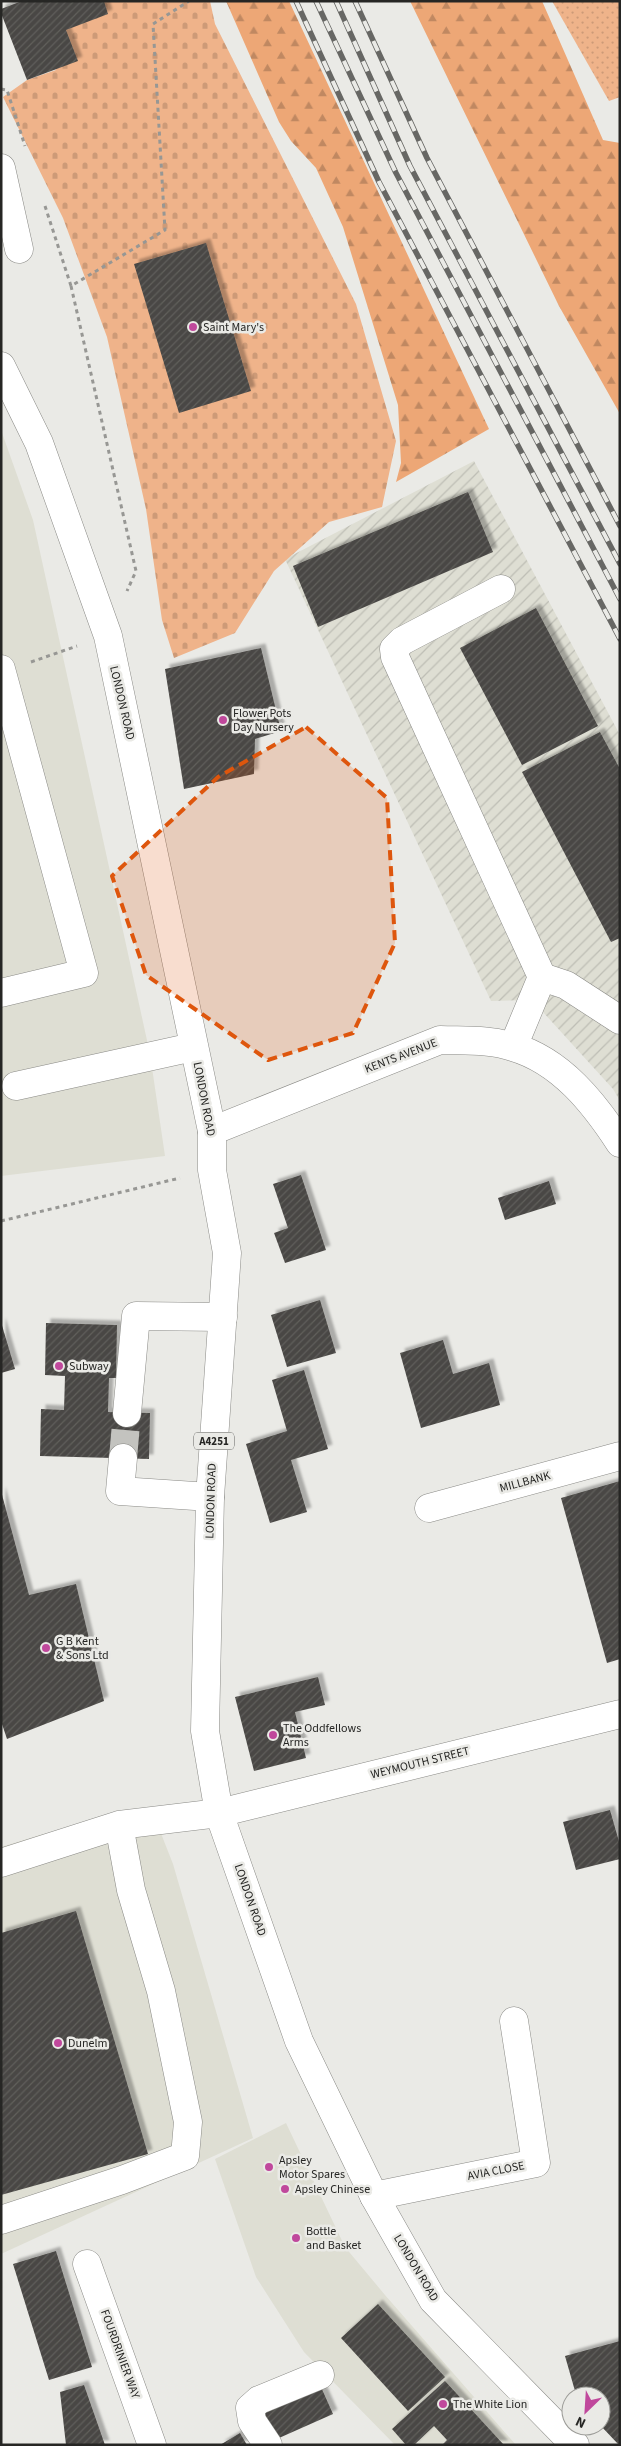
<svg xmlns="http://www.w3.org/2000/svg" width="621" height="2446" viewBox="0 0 621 2446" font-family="'Source Sans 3',sans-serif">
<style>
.built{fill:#deded3}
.industrial{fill:url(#industrial-furrows)}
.grass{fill:url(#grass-dots)}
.forest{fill:url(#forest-firs)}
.cemetery{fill:url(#cemetery-stones)}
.building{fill:url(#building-hatch);filter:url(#shadow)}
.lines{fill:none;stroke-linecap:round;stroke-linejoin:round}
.minor-tunnel{stroke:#c3c3bf;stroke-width:28;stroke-dasharray:28 14;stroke-linecap:butt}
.minor-casing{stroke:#8a8a86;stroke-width:29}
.major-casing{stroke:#8a8a86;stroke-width:29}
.path{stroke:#979794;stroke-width:3;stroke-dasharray:4 4;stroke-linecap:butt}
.minor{stroke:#fff;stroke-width:28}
.major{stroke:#fff;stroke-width:28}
.rail-casing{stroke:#676764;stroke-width:5.5}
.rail{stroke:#eaeae6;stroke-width:4;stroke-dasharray:11;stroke-linecap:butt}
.marked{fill:#de560d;fill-opacity:0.2;stroke:#de560d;stroke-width:4;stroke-dasharray:10 6;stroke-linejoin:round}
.poi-dot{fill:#c0489c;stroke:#eaeae6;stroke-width:2}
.labels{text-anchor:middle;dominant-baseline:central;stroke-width:5;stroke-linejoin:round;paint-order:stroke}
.shield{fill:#eaeae6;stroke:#61615e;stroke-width:1}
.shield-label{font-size:11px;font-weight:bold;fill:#262624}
.poi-label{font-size:12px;fill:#262624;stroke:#eaeae6;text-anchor:start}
.street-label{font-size:12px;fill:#262624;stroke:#eaeae6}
</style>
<defs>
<pattern id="industrial-furrows" width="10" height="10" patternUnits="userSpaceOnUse" patternTransform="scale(1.25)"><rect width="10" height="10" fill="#deded3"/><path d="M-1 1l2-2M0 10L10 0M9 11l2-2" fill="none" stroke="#bebeb5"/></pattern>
<pattern id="grass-dots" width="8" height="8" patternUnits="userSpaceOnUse" patternTransform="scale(1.25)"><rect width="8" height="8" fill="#efb38a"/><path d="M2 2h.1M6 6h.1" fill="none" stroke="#cd9a77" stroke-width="1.8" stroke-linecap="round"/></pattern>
<pattern id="forest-firs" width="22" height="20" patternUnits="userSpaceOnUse" patternTransform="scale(1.25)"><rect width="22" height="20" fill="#eda776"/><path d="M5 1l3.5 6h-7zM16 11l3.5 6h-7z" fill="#c08861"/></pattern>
<pattern id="cemetery-stones" width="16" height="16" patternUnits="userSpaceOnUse" patternTransform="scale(1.25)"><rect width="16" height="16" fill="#efb38a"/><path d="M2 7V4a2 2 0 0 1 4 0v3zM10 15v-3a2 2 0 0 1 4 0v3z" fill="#cd9a77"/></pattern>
<pattern id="building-hatch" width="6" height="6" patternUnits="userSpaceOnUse" patternTransform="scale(1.25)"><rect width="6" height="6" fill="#494744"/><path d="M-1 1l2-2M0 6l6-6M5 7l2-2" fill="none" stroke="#605f5c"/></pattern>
<filter id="shadow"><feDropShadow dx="4.5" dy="-4.5" stdDeviation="1" flood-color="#0004"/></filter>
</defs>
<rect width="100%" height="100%" fill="#eaeae6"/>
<!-- built -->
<path class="built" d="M1 430 33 520 150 1054 165 1156 1 1176Z
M151 1808 173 1864 253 2138 1 2254V1847L40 1835Z
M286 2123 345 2247 385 2295 516 2445H395L304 2352 256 2277 215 2159Z"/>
<!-- industrial -->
<path class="industrial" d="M474 461 620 735V1101L613 1089 532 1000 491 1001 285 559Z"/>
<!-- grass -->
<path class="grass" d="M552 1H620V97L609 101Z"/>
<!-- forest -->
<path class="forest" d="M226 1H289L489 429 396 482 401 463 398 405 343 227 316 168 291 141 279 122Z
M410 1H542L603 140 620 143V414L559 306Z"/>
<!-- cemetery -->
<path class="cemetery" d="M106 1H210L215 24 356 304 396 441 382 507 329 522 274 571 235 633 174 658 162 620 146 509 107 337 63 218 3 97 27 80 56 70 35 21Z"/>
<!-- building -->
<path class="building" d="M22 1H104L108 14 66 30 78 61 27 80 1 13V9Z
M206 243 251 391 179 413 134 264Z
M468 492 493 552 318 627 293 566Z
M536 608 598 726 522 765 460 648Z
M261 648 281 731 255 739 254 774 184 789 165 669Z
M600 732 620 769V938L611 942 522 772Z
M301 1175 326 1250 285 1263 274 1233 288 1228 273 1184Z
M549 1181 556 1204 505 1220 498 1198Z
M320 1300 336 1353 287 1367 271 1315Z
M1 1322 15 1369 1 1373Z
M46 1323 117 1325 116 1378H109L108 1412 150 1413 149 1459 40 1456 41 1409 64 1410 65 1376 45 1375Z
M443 1340 453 1374 489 1363 500 1405 421 1428 400 1353Z
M304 1370 328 1449 291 1460 307 1512 270 1523 246 1444 287 1431 272 1380Z
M620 1481V1659L607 1663 561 1498Z
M1 1491 29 1595 76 1584 104 1701 7 1739 1 1721Z
M318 1677 325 1705 295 1712 306 1758 254 1771 235 1697Z
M610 1810 620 1845V1859L576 1870 563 1822Z
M76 1911 148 2154 1 2195V1933Z
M56 2251 92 2367 49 2380 13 2264Z
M378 2304 445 2377 408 2411 341 2338Z
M620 2341V2443L618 2444 601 2426V2396H583L579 2391H575L565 2356Z
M445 2381 504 2445H442L447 2440 434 2426 414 2445H406L392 2429Z
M84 2385 105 2445H66L60 2392Z
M321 2387 333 2414 270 2442 258 2415Z
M240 2433 247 2445H220Z"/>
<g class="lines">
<!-- minor-tunnel -->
<path class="minor-tunnel" d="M123 1458 127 1413"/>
<defs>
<path id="minor" d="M1 168 19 249
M501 589 402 641 394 649 395 657 542 977 513 1047
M1 669 84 973 1 993
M542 977 566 985 620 1020
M16 1086 193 1047
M212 1131 440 1040C464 1041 490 1039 513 1047 561 1061 594 1103 620 1143
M127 1413 136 1316 223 1317
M123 1458 120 1491 210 1497
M429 1508 620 1456
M1 1863 119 1825 219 1813 620 1714
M374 2196 536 2163 514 2021
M1 2220 122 2180 185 2156 188 2122 161 1991 131 1890 119 1825
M87 2264 152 2445
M268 2445 252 2421 250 2408 259 2400 320 2375"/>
<path id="major" d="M1 366 39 443 108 636 212 1131V1170L227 1253 210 1497 205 1731 219 1813 299 2041 374 2196 433 2300 575 2445"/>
</defs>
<!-- minor casing -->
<use href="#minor" class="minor-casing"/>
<!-- major casing -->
<use href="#major" class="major-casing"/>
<!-- path -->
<path class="path" d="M1 89 7 90 25 146
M45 206 71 286 165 230 153 24 189 1
M71 286 136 571 127 591
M31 662 77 646
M1 1221 180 1178"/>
<!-- minor -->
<use href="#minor" class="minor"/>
<!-- major -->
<use href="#major" class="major"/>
<defs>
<path id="rail" d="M296 1 379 182 620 639
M316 1 396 173 620 599
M336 1 410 166 620 564
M355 1 427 158 620 526"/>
</defs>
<!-- rail casing -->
<use href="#rail" class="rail-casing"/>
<!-- rail -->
<use href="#rail" class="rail"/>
</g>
<!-- marked area -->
<path class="marked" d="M306 727 387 798 395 943 353 1033 268 1060 146 975 112 876 218 777Z"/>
<!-- markers -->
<g class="poi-dot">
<circle cx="193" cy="327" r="5"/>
<circle cx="223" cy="720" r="5"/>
<circle cx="59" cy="1366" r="5"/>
<circle cx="46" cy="1648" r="5"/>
<circle cx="273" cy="1735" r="5"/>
<circle cx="58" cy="2043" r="5"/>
<circle cx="269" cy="2167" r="5"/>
<circle cx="285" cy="2189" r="5"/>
<circle cx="296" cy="2238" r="5"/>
<circle cx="443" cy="2404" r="5"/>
</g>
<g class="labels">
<!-- shield labels -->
<rect class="shield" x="194" y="1432.5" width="40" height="17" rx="4"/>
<g class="shield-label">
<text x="214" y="1441">A4251</text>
</g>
<!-- poi labels -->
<g class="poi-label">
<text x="203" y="327">Saint Mary's</text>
<text x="233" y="713">Flower Pots<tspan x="233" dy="14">Day Nursery</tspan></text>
<text x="69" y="1366">Subway</text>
<text x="56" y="1641">G B Kent<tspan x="56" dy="14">&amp; Sons Ltd</tspan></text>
<text x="283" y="1728">The Oddfellows<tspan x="283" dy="14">Arms</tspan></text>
<text x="68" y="2043">Dunelm</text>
<text x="279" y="2160">Apsley<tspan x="279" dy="14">Motor Spares</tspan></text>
<text x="295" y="2189">Apsley Chinese</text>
<text x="306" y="2231">Bottle<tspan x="306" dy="14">and Basket</tspan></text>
<text x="453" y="2404">The White Lion</text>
</g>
<!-- street labels -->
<g class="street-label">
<text transform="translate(122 703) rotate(77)">LONDON ROAD</text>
<text transform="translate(401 1056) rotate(-21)">KENTS AVENUE</text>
<text transform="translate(204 1099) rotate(79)">LONDON ROAD</text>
<text transform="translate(525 1482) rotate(-15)">MILLBANK</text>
<text transform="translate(211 1501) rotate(-88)">LONDON ROAD</text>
<text transform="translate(420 1763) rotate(-14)">WEYMOUTH STREET</text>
<text transform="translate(250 1900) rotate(71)">LONDON ROAD</text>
<text transform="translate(496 2171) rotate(-11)">AVIA CLOSE</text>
<text transform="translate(416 2268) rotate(59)">LONDON ROAD</text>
<text transform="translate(120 2354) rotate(70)">FOURDRINIER WAY</text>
</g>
</g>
<!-- border -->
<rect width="621" height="2446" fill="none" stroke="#262624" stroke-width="5"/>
<!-- north arrow -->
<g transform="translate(586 2411) rotate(205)"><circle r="24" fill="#eaeae6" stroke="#9c9c98"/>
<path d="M0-4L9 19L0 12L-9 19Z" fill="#c0489c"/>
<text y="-8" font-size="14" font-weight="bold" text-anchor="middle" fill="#262624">N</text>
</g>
</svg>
